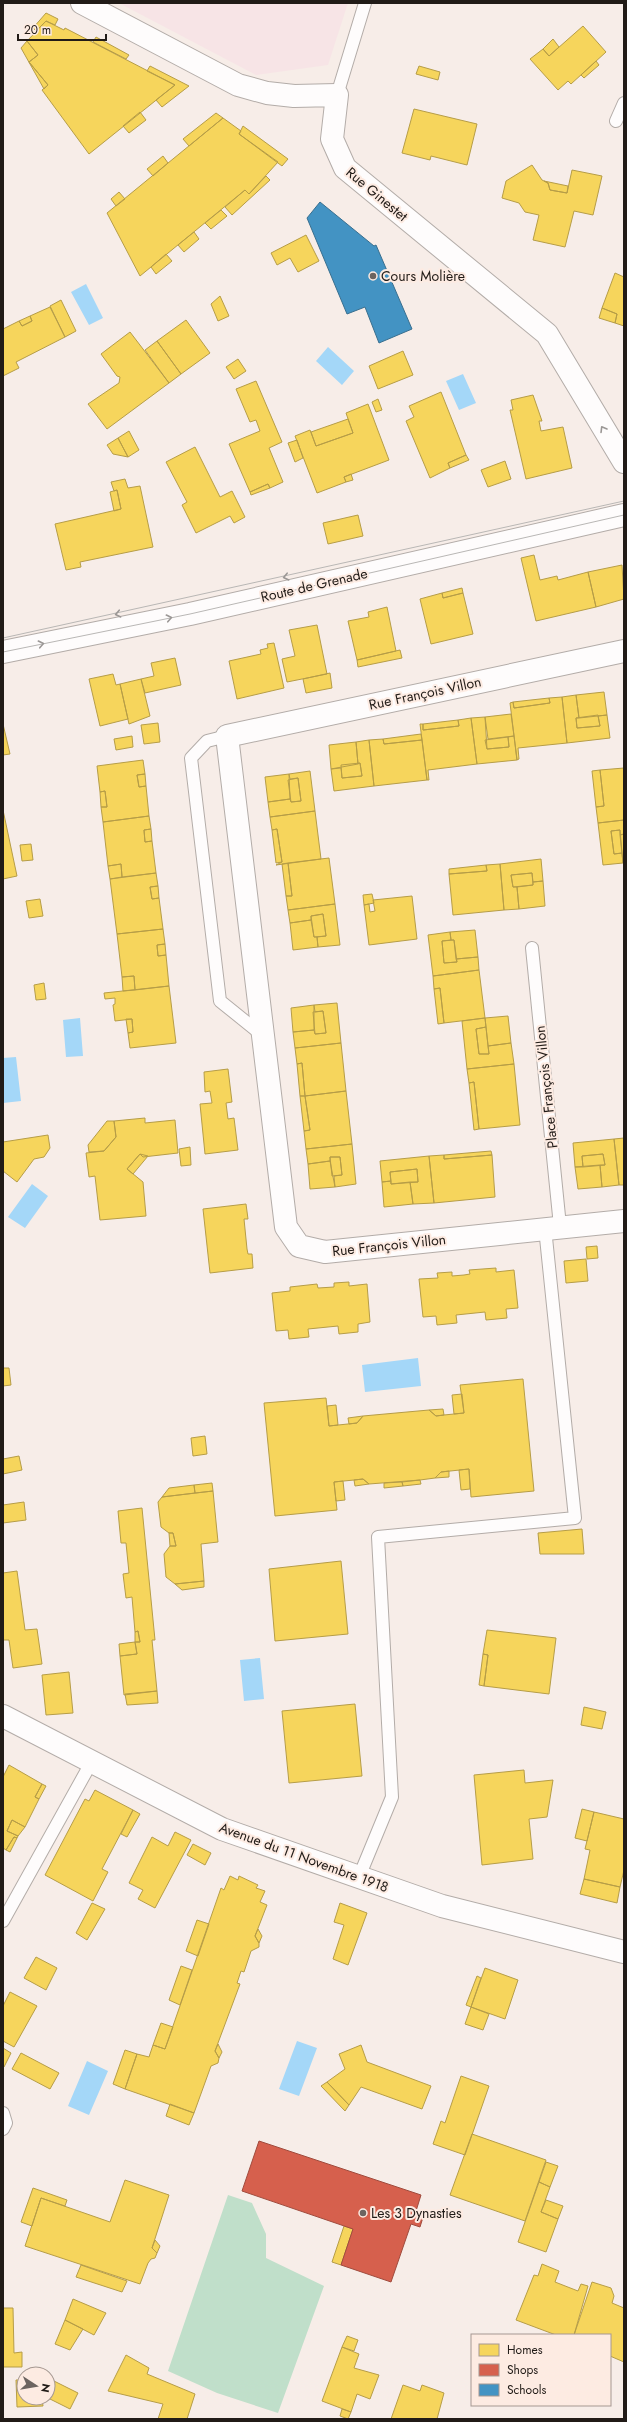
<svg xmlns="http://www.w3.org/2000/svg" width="627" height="2422" viewBox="0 0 627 2422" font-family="Jost,sans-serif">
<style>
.industrial{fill:#f7e4e6}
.green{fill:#c0dfca}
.water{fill:#a4d7f8}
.homes{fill:#f6d55c;stroke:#b69d47}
.shops{fill:#d6604d;stroke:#a04b3d}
.schools{fill:#4393c3;stroke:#396f8f}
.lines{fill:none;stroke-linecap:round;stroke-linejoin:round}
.lane-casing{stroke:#b3aca8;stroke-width:14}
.street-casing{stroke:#b3aca8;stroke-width:24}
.secondary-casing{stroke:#b3aca8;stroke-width:24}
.lane{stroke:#fefcfc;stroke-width:12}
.street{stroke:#fefcfc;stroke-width:22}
.secondary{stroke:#fefcfc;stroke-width:22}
.tram{stroke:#b9b7b5;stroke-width:1}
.oneway{stroke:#9b9795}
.poi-dot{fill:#6c6460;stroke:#fdebe2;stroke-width:1.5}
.labels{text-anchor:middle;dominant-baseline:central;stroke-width:4;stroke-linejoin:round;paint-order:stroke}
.street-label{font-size:14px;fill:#211b17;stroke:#fdebe2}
.poi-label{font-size:14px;fill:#211b17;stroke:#fdebe2;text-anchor:start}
</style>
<rect width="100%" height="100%" fill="#f7ede8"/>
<!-- industrial -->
<path class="industrial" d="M119 3H348L328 65 256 75Z"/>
<!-- green -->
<path class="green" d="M228 2195 252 2203 266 2234V2258L324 2286 278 2413 217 2393 168 2371Z"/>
<!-- water -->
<path class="water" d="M86 284 103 318 89 325 71 292Z
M328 347 354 371 342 385 316 361Z
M463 374 476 403 459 410 446 381Z
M80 1018 83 1056 66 1057 63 1020Z
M16 1057 21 1101 3 1103V1058Z
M32 1184 48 1196 25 1228 8 1217Z
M418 1358 421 1386 365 1392 362 1365Z
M260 1658 264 1699 244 1701 240 1660Z
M297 2041 317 2048 299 2096 279 2089Z
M87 2061 108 2071 89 2115 68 2106Z"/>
<!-- homes -->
<path class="homes" d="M46 13 58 19 55 25 46 21 36 31 33 28Z
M46 21 64 30 65 28 175 85 89 154 42 90 48 85 29 62 38 55 27 41Z
M583 26 606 52 571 84 568 81 558 90 530 59 543 49 549 56Z
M96 37 129 55 126 59 93 42Z
M553 39 559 47 549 56 543 49Z
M27 41 38 55 29 62 48 85 44 89 21 48Z
M596 61 599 65 584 78 581 75Z
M150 66 189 86 162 107 156 100 175 85 147 71Z
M419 66 440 72 438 80 416 74Z
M414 109 477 124 467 165 431 156 430 160 402 153Z
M140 112 146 120 129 133 123 126Z
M216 113 223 118 189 146 183 139Z
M223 118 241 131 239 134 278 162 249 194 245 190 140 276 107 213Z
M243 126 288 159 282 166 239 134Z
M163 156 168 163 153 176 147 169Z
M532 165 542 180 548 183 550 190 567 193 572 170 602 176 593 215 574 211 565 247 533 240 539 215 525 212 519 203 502 198 506 181Z
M266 176 270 180 232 215 225 207 245 190 249 194Z
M544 181 568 186 567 193 550 190 548 183Z
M119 192 125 199 116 206 111 199Z
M221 210 227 216 211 229 205 223Z
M194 232 199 239 184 252 178 245Z
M306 235 319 261 298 272 290 258 277 265 271 253Z
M166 254 172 261 156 274 151 267Z
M615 273 624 277V326L615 323 617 314 602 308Z
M220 296 229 316 218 321 211 304Z
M61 300 76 331 65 337 50 306Z
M50 307 65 337 16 362 19 368 3 376V329L19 321 22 326 32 321 30 316Z
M602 308 617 314 615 323 599 318Z
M30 316 32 321 22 326 19 321Z
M186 320 210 353 181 374 157 341Z
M130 332 169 383 107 429 88 404 119 383 120 377 117 376 101 354Z
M157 341 181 374 169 383 145 350Z
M403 351 413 375 378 389 369 366Z
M238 359 246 371 234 379 226 367Z
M256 381 282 442 269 448 283 482 270 488 268 484 250 492 229 444 260 431 256 420 250 422 236 389Z
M441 392 466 455 448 463 450 468 430 478 406 421 414 417 409 406Z
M533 395 542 421H539L541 431 563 427 572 468 526 479 510 410H513L511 400Z
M378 399 382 410 376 412 372 402Z
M368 404 389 460 344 477 346 482 317 493 295 436 310 430 316 446 353 433 346 413Z
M348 419 353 433 316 446 311 432Z
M129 431 139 450 128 457 118 438Z
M118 438 128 457 113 454 107 445Z
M297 440 303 458 295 462 288 443Z
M195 447 220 497 232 491 245 517 234 523 230 516 196 533 182 505 187 502 166 462Z
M466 455 469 460 450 468 448 463Z
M505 461 511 479 488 487 481 470Z
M351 474 353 480 346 482 344 477Z
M125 479 128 488 140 486 153 547 80 562 81 567 66 570 55 524 121 509 117 490 114 491 111 482Z
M268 484 270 488 251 495 250 492Z
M117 490 121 509 114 511 110 492Z
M358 515 363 536 328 544 323 523Z
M534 555 540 580 557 576 558 580 588 572 596 607 536 621 521 558Z
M622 565 624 599 596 607 588 572Z
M462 588 463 593 443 598 442 593Z
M442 593 443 598 463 593 473 634 431 644 420 599Z
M387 607 396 651 357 660 348 621 369 617 368 612Z
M317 625 327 674 287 682 282 659 295 656 289 630Z
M274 643 284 688 237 699 229 661 261 654 260 650 268 648 267 644Z
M400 650 402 658 358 667 357 660Z
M175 658 181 685 145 693 141 679 154 676 151 663Z
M330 673 332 688 306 693 303 679Z
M113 674 116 685 120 684 128 719 100 726 89 679Z
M141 679 150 716 129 724 120 684Z
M604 692 607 715 579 718 576 695Z
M576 695 579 718H576L577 728 600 726 598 716 607 715 610 738 567 743 562 697Z
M562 697 567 743 518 748 519 759 517 760 510 703 513 702 514 708 550 703 549 698Z
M549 698 550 703 514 708 513 702Z
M511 714 514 736 488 739 485 717Z
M598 715 600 726 577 728 576 718Z
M485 717 487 749 509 747 508 737 514 736 517 760 477 764 471 718Z
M471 718 477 764 428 770 429 780H427L420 724H423V730L459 726 458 720Z
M458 720 459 726 423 730V724Z
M158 723 160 742 144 744 141 725Z
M3 724 10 754 3 755Z
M421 734 422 740 384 744 383 739Z
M132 736 133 747 116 750 114 739Z
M508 737 509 747 487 749 485 740Z
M383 739 384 744 422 740 427 780 374 786 369 740Z
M369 740 374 786 334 791 331 769 341 768 342 778 362 776 360 763 358 764 356 742Z
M356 742 358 764 331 769 329 745Z
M143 760 145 774 137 775 139 787 146 786 149 816 103 822 101 807H107L105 791 100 792 97 766Z
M360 763 362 776 342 778 341 765Z
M624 768V820L598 823 596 807 604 806 600 770Z
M600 770 604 806 596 807 592 771Z
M310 771 315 811 270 817 268 802 290 799 291 802 301 801 298 778 290 779 289 774Z
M145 774 146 786 139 787 137 775Z
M289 774 290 799 268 802 265 777Z
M298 778 301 801 291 802 288 780Z
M105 791 107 807H101L100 792Z
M3 810 17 876 3 879Z
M315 811 321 859 276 865 282 862 277 829 272 830 270 817Z
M149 816 151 829 144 830 145 842 152 841 156 873 122 877 121 864 108 866 103 822Z
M624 820V834L620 835V830L611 831 614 854 622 853 623 863 603 865 598 823Z
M151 829 152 841 145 842 144 830Z
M277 829 282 862 276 863 272 830Z
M620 830 622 853 614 854 611 831Z
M624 834V863H623L620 835Z
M31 844 33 860 22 861 20 845Z
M329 858 335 904 288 910 286 896H292L288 863Z
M541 859 543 881 533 882 532 873 511 875 513 887H517L519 909 504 910 500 864Z
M288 863 292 896H286L282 864Z
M121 864 122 877 110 879 108 866Z
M500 864 504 910 453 915 449 874 487 871 486 865Z
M486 865 487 871 449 874V869Z
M156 873 158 886 150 887 152 899 159 898 163 929 117 934 110 879Z
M532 873 533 885 513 887 511 875Z
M543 881 545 906 519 909 517 887 533 885V882Z
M158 886 159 898 152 899 150 887Z
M372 894 374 903 364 905 363 895Z
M412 896 417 939 369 945 364 905 369 904 370 912 375 911 373 900Z
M40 899 43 916 29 918 26 901Z
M335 904 340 945 318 947 317 937 326 936 323 914 311 916V920L290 923 288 910Z
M323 914 326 936 314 937 311 916Z
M311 920 314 937H317L318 947 293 950 290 923Z
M163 929 165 944 157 945 158 956 166 955 169 986 135 990 134 976 122 977 117 934Z
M475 930 478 957 456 959 454 940H451L450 932Z
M450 932 451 940 442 941 444 963 457 962 456 959 478 957 479 970 433 976 428 935Z
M454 940 457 962 444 963 442 941Z
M165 944 166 955 158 956 157 945Z
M479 970 485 1018 444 1023 440 988 434 989 433 976Z
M134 976 135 990 123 991 122 977Z
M44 983 46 999 36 1000 34 985Z
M169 986 176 1043 130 1048 128 1033 133 1032 132 1019 115 1021 113 1005 115 1004V998L105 999 104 993Z
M440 988 444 1023 438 1024 434 989Z
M337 1003 341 1043 295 1048 293 1032 314 1030 315 1034 326 1033 323 1011 315 1012 314 1005Z
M314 1005V1030L293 1032 291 1008Z
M323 1011 326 1033 315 1034 313 1012Z
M508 1016 511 1043 488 1046 485 1018Z
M485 1018 486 1027 476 1029 479 1054H489L488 1046 511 1043 514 1064 467 1069 462 1021Z
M126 1019H132L133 1032 128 1033Z
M486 1027 489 1054H479L476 1029Z
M341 1043 346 1091 305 1096 302 1063 297 1064 295 1048Z
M302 1063 305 1096H300L297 1064Z
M514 1064 520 1125 479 1129 474 1082 469 1083 467 1069Z
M228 1069 232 1102 226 1103 228 1119 234 1118 238 1150 205 1154 200 1104 212 1103 210 1091 205 1092 204 1072Z
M474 1082 479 1129 474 1130 469 1083Z
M346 1091 352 1144 306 1149 304 1131 310 1130 305 1096Z
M300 1096H305L310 1130 304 1131Z
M145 1118V1123L175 1120 178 1153 143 1157 140 1154 127 1169 143 1182 146 1216 100 1220 95 1176 89 1177 86 1153 104 1151 116 1137 114 1121Z
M107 1121H114L116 1137 104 1151 89 1152 88 1145Z
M48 1135 50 1148 44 1157 34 1159 17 1182 3 1171V1142Z
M624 1138V1185H619L614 1139Z
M614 1139 619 1185 602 1187 600 1165H605L603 1154 582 1156 583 1167H575L573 1143Z
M352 1144 356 1184 335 1187 334 1176 342 1175 340 1157H330V1161L308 1164 306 1149Z
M190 1147 191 1165 181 1166 179 1149Z
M491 1151 492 1155 444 1159V1155Z
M140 1154 148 1156 133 1174 127 1169Z
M603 1154 605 1165 583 1167 582 1156Z
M444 1155V1159L492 1155 495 1197 434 1203 429 1156Z
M429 1156 434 1203 413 1204 410 1182H418L417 1169 390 1172 391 1181 382 1182 380 1161Z
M330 1157H340L342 1175 332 1176Z
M330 1161 335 1187 310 1189 308 1164Z
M600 1165 602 1187 578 1189 575 1167Z
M417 1169 418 1182 391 1184 390 1172Z
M391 1181V1184L410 1182 413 1204 384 1207 382 1182Z
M246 1204 248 1219H244L247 1249 248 1254H252L253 1268 210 1273 203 1209Z
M597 1246 598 1258 587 1259 586 1247Z
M586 1259 588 1281 566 1283 564 1261Z
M496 1268V1272L514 1270 518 1308 506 1309 507 1318 486 1320 485 1312 456 1315 457 1323 437 1325 436 1316 423 1317 419 1279 438 1278 437 1273 452 1272V1276L464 1275 470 1274 469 1270Z
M349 1282V1286L367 1284 370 1322 358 1324V1332L339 1334 338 1326 308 1329 309 1337 289 1339 288 1330 276 1331 272 1293 290 1291V1287L317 1284 318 1288 334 1287V1283Z
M3 1368H9L11 1385 3 1386Z
M523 1379 534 1491 471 1497 469 1469 441 1472 435 1478 420 1480 369 1484 363 1479 354 1480 334 1482 337 1510 275 1516 264 1403 326 1398 329 1426 357 1423 363 1416 429 1410 436 1416 444 1415 464 1413 460 1385Z
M462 1394 464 1413 454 1414 452 1395Z
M336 1405 338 1425 329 1426 327 1406Z
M443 1409 444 1415 436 1416 429 1410Z
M363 1416 357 1423 349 1424 348 1418Z
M205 1436 207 1454 193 1456 191 1438Z
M19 1456 22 1470 3 1474V1459Z
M469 1469 470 1489 461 1490 459 1470Z
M449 1471V1477L435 1478 441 1472Z
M363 1479 369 1484 355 1486 354 1480Z
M420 1480 421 1484 403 1486 402 1482Z
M343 1481 345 1500 336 1501 334 1482Z
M402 1482 403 1486 384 1488V1483Z
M212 1483 213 1491 195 1493 194 1485Z
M194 1485 195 1493 162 1497 169 1488Z
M213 1491 218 1542 201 1544 204 1581 175 1584 166 1577 164 1554 170 1546H176L173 1533H169L161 1527 158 1502 162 1497Z
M24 1502 26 1520 3 1523V1505Z
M142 1508 155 1640H152L157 1691 124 1695 120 1656 137 1654 135 1642H140L138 1631 135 1632 132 1597 126 1598 123 1574 129 1573 126 1543H121L118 1511Z
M582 1529 584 1554H540L538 1533Z
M169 1533H173L176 1546H170Z
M341 1561 348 1634 275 1641 269 1569Z
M17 1571 25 1630 37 1629 42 1664 13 1668 9 1640H3V1573Z
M204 1581V1587L182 1590 175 1584Z
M487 1630 556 1638 549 1694 484 1686 488 1655 483 1654Z
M138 1631 140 1642H135V1632Z
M135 1642 137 1654 120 1656 119 1644Z
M483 1654 488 1655 484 1686 479 1685Z
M69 1672 73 1713 46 1715 42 1675Z
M157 1691 158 1703 127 1705 125 1694Z
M355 1704 362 1776 289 1783 282 1711Z
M584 1707 606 1712 602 1729 581 1725Z
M9 1765 42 1784 35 1797 39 1799 25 1827 12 1820 7 1831 18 1836 17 1838 14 1837 6 1850 3 1848V1777Z
M524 1770 525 1783 553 1780 547 1817 529 1819 533 1859 482 1865 474 1775Z
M42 1784 46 1786 39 1799 35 1797Z
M95 1790 133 1810 102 1869 108 1872 93 1901 45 1875 85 1799 89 1801Z
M582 1809 594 1812 587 1841 575 1838Z
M133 1810 140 1814 127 1837 121 1834Z
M594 1812 624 1819V1870L620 1887 584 1879 590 1850 585 1849Z
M12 1820 25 1827 18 1836 7 1831Z
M175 1832 191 1840 155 1908 138 1899 143 1890 129 1883 152 1837 168 1846Z
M14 1837 17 1838 10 1852 6 1850Z
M193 1844 211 1853 205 1865 187 1855Z
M230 1876 238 1880 239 1876 258 1885 256 1888 265 1891 260 1902 267 1905 255 1936 259 1943V1947L251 1951 244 1972 241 1971 237 1983 240 1984 215 2051 219 2058 218 2063 211 2066 194 2113 125 2089 137 2054 149 2057 153 2045 165 2049 221 1888 224 1890Z
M584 1879 620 1887 617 1903 580 1894Z
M92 1903 105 1909 87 1940 76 1933Z
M340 1903 367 1913 348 1965 333 1959 344 1925 334 1922Z
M197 1920 209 1924 198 1956 186 1951Z
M258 1929 262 1936 259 1943 255 1936Z
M36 1957 57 1968 46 1990 24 1978Z
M181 1966 192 1970 180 2005 169 2000Z
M485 1968 518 1980 505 2019 471 2007Z
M477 1976 481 1978 471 2007 466 2005Z
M10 1992 37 2006 14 2047 3 2041V2006Z
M471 2007 489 2014 483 2030 465 2024Z
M161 2023 173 2027 165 2049 153 2045Z
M218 2044 222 2052 219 2058 215 2051Z
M361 2045 367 2062 431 2086 422 2109 361 2087 349 2105 327 2082 345 2069 339 2054Z
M3 2048 11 2053 4 2067H3Z
M125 2050 137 2054 125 2089 113 2084Z
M21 2053 59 2073 50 2089 12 2069Z
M461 2076 489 2086 465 2155 433 2144 441 2121 445 2123Z
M327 2082 349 2105 345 2111 321 2086Z
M170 2104 194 2113 189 2125 166 2116Z
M472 2134 546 2160 525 2221 450 2195Z
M546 2162 558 2166 550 2187 539 2182Z
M125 2180 169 2195 152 2248 157 2253 155 2258 151 2259 148 2263 140 2284 25 2246 41 2198 110 2222Z
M539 2182 550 2187 541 2212 558 2219 546 2252 518 2242Z
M33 2188 67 2200 65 2206 41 2198 32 2226 21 2222Z
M546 2200 563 2206 558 2219 541 2212Z
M344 2226 353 2229 341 2265 332 2262Z
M155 2240 160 2246 157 2253 152 2248Z
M542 2264 559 2271 555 2282 578 2291 581 2284 588 2286 574 2335H556L516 2320 534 2275 538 2276Z
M81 2265 127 2281 122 2292 76 2277Z
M592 2282 611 2288 614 2296 612 2303 624 2308V2362L610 2356V2335H574Z
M73 2299 106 2313 94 2335 65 2320Z
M3 2308H13L14 2353 22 2352V2367H3Z
M65 2320 83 2329 70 2350 55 2344Z
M347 2336 358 2340 354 2351 342 2347Z
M342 2347 359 2354 354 2368 379 2375 370 2399 357 2394 351 2412 322 2401Z
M126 2355 149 2368 147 2374 195 2394 187 2419H158L163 2404 108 2391Z
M48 2378 78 2393 70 2409 48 2398Z
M16 2380H24V2398H42L43 2406 17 2407Z
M403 2385 420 2391 422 2385 444 2393 437 2419H391Z
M342 2409 351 2412 348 2419 340 2416Z"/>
<!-- shops -->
<path class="shops" d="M259 2141 421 2195 416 2211 424 2214 420 2227 411 2224 391 2282 341 2265 353 2229 242 2191Z"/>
<!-- schools -->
<path class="schools" d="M320 202 374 246 376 245 412 329 379 343 365 307 347 314 307 218Z"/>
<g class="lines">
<defs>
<path id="lane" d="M337 95 365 3
M616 121 624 103
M227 736 207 741 191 758 220 1001 261 1034
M532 948 560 1226
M359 1877 392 1797 378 1537 575 1518 545 1228
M3 1921 91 1763
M3 2113 6 2123 3 2129"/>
<path id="street" d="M82 3 238 85 267 93 294 96 337 95 332 139 345 168 547 334 624 462
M624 651 227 736 286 1227 299 1246 325 1252 624 1221
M3 1716 222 1829 442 1906 624 1952"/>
<path id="secondary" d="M3 652 190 614 624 515"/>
</defs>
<!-- lane casing -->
<use href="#lane" class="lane-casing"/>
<!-- street casing -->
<use href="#street" class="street-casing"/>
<!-- secondary casing -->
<use href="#secondary" class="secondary-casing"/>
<!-- lane -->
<use href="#lane" class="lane"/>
<!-- street -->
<use href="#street" class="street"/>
<!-- secondary -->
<use href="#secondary" class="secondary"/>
<!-- tram -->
<path class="tram" d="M3 638 624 501
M3 652 190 614 624 515"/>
</g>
<!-- one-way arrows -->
<defs><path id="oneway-chevron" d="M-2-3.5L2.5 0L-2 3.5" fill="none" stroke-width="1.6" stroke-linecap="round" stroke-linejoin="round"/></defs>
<g class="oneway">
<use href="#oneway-chevron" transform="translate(603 429) rotate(-121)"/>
<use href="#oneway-chevron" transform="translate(286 577) rotate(167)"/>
<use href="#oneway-chevron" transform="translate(118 614) rotate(168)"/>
<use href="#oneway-chevron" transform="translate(169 618) rotate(-12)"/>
<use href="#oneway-chevron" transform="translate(41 644) rotate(-12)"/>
</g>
<!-- markers -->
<g class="poi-dot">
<circle cx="373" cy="276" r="4"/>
<circle cx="363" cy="2213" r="4"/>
</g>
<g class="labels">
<!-- street labels -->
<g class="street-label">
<text transform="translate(377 194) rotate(40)">Rue Ginestet</text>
<text transform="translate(314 585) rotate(-13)">Route de Grenade</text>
<text transform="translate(425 693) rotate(-12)">Rue François Villon</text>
<text transform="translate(546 1087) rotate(-96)">Place François Villon</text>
<text transform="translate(389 1245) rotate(-6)">Rue François Villon</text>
<text transform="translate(304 1857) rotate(20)">Avenue du 11 Novembre 1918</text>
</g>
<!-- poi labels -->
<g class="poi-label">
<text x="381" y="276">Cours Molière</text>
<text x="371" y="2213">Les 3 Dynasties</text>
</g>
</g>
<!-- border -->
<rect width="627" height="2422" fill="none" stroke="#211b17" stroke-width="8"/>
<!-- legend -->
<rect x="471" y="2334" width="140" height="72" fill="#fdebe2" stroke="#a59891"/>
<rect x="479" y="2344" width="20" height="12" fill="#f6d55c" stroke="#a59891"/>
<text x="507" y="2354" font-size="12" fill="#211b17">Homes</text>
<rect x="479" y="2364" width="20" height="12" fill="#d6604d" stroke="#a59891"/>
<text x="507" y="2374" font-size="12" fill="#211b17">Shops</text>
<rect x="479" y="2384" width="20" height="12" fill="#4393c3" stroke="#a59891"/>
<text x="507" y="2394" font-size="12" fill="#211b17">Schools</text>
<!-- north arrow -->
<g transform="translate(36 2386) rotate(102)"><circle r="19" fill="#fdebe2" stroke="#a59891"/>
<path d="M0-3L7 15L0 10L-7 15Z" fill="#6c6460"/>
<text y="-6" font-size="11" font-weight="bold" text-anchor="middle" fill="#211b17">N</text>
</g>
<!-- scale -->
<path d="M18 34v6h88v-6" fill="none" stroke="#211b17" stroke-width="2"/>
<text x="24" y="34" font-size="12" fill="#211b17" stroke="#fdebe2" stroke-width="3" paint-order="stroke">20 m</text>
</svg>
